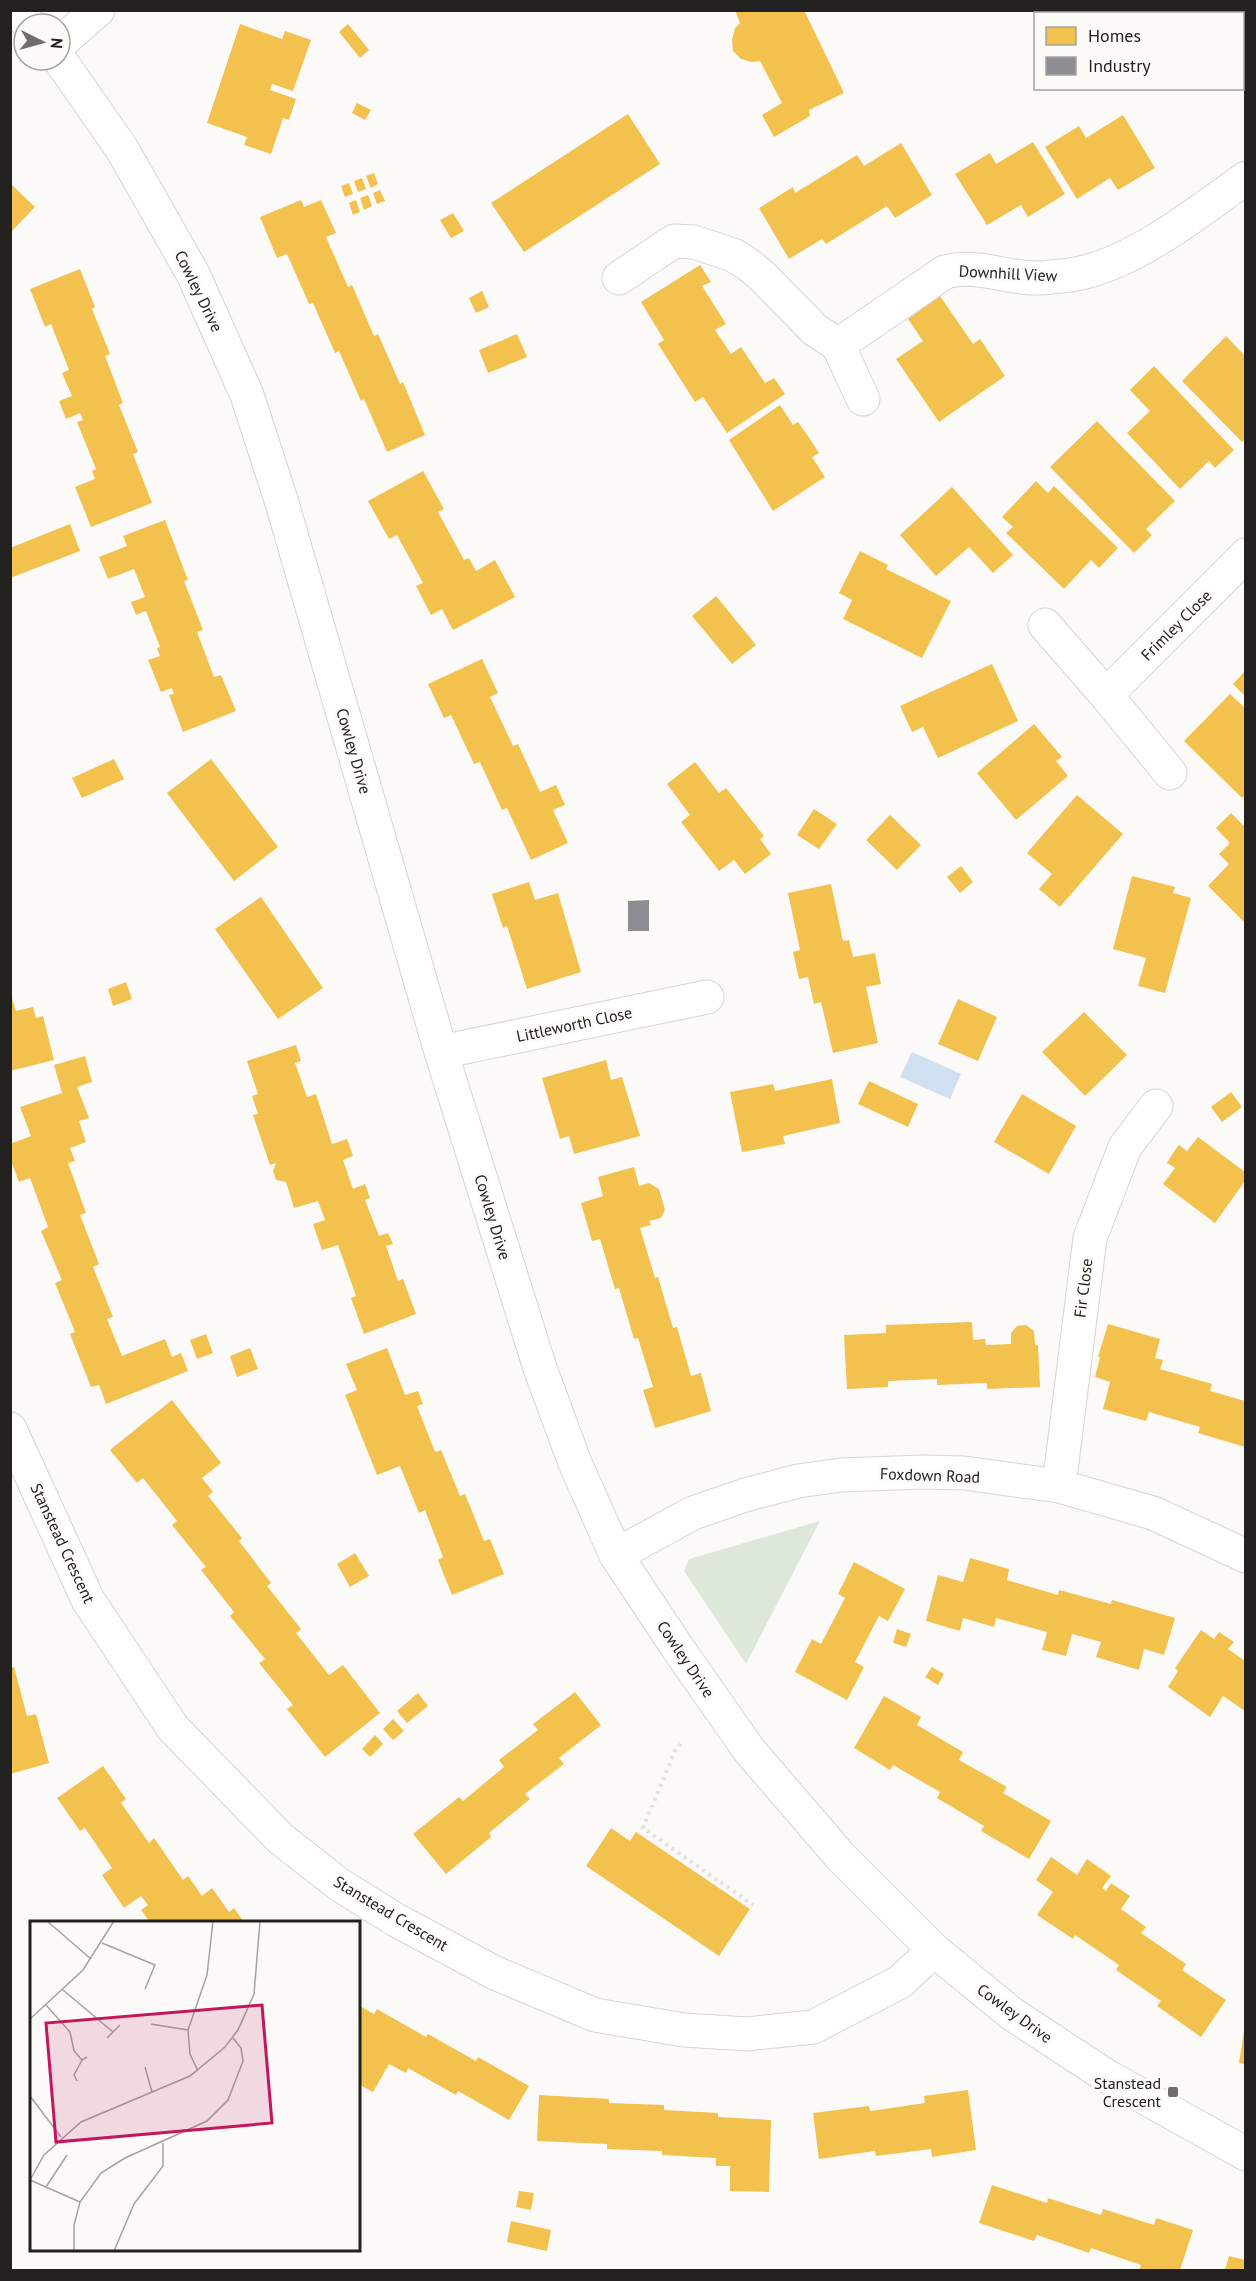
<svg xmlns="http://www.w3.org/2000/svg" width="1256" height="2281" viewBox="0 0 1256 2281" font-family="'PT Sans',sans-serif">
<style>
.green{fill:#dee8da}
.water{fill:#d0e0f1}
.homes{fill:#f2c14e}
.industry{fill:#8d8d92}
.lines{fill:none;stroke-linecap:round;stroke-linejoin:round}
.minor-casing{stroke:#d6d5d4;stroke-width:35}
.path{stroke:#e2e1e1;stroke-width:4;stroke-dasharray:3 4.5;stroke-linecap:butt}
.minor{stroke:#fefefe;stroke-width:33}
.poi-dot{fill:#6e6d6c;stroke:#fcfbf7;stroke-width:2}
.labels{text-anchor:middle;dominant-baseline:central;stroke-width:6;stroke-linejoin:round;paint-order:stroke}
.street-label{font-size:16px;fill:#222120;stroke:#fcfbf7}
.poi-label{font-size:16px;fill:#222120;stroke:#fcfbf7;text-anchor:end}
.inset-road{fill:none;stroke:#a4a3a2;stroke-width:1.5}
.view{fill:#c2185b;fill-opacity:0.15;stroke:#c2185b;stroke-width:3}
.inset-edge{fill:none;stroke:#222120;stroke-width:3}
</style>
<rect width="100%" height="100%" fill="#fbfaf8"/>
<!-- green -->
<path class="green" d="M820 1521 746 1664 684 1571 689 1559Z"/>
<!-- water -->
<path class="water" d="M912 1052 961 1074 950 1099 900 1077Z"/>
<!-- homes -->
<path class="homes" d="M735 10H804L844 93 809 110 810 116 774 137 762 115 782 103 760 61 752 62 741 59 733 51 732 40 735 28 740 23Z
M240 24 282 39 285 31 311 40 293 91 272 84 270 90 296 99 289 120 283 118 271 154 244 145 247 137 207 123Z
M348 24 369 50 360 58 339 32Z
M357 103 371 110 365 120 352 113Z
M628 114 660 164 524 252 491 203Z
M1123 115 1155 168 1118 190 1110 178 1077 199 1045 147 1079 126 1086 138Z
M1033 142 1065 194 1028 217 1021 205 987 225 955 174 990 153 996 164Z
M901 143 932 195 895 218 887 206 826 244 822 239 789 259 759 208 793 187 795 193 857 155 864 166Z
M374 173 378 184 371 188 366 176Z
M362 178 366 189 358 192 354 181Z
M10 183 35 207 10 233Z
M349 183 353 194 345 197 341 186Z
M380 190 385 201 377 204 373 193Z
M368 195 372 206 364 210 360 198Z
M301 200 304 207 321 200 336 233 326 237 348 287 352 285 374 336 378 334 400 384 403 382 425 435 387 452 364 399 361 401 339 351 335 353 313 303 309 304 287 254 277 258 260 217Z
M356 200 360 212 353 215 349 203Z
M453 213 464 231 451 238 440 220Z
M700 265 711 282 702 286 726 324 715 330 731 354 741 347 765 383 774 378 785 394 727 433 703 397 695 402 658 344 664 340 641 302Z
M80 269 95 307 92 309 110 354 105 356 123 403 119 405 138 452 133 454 152 503 91 527 75 487 95 479 92 471 96 469 77 422 83 420 80 413 66 419 59 401 72 396 62 373 69 370 51 324 45 327 30 289Z
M482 291 489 307 476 313 469 298Z
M940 296 973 344 980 339 1005 376 939 422 896 359 923 341 908 319Z
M517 334 527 357 488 373 479 350Z
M1226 336 1245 356V439L1242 442 1182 381Z
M1154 366 1234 450 1215 468 1209 461 1180 489 1127 433 1150 411 1130 390Z
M780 405 793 425 798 422 808 436 819 453 812 457 825 477 773 511 729 440Z
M1097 421 1175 501 1146 529 1152 535 1134 553 1050 467Z
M423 471 444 509 438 512 464 560 469 558 476 571 495 560 515 597 453 630 442 609 431 615 416 586 423 583 397 535 389 539 368 501Z
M1036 481 1048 493 1054 486 1118 548 1099 568 1091 560 1064 589 1006 533 1013 527 1002 517Z
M952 487 1013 555 993 573 969 547 936 576 900 535Z
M165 520 188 580 184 581 203 630 197 632 214 677 221 675 236 711 183 732 169 695 174 694 172 688 161 692 148 660 160 656 157 648 160 647 146 611 136 615 131 602 145 597 134 569 108 579 99 557 127 546 123 536Z
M70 524 80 551 10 578V548Z
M860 551 888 565 886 569 951 601 922 658 843 619 852 600 839 593Z
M716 596 756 645 732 664 692 616Z
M482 659 498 693 490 697 513 746 518 744 540 792 556 785 565 805 553 810 568 843 531 860 507 808 502 810 480 762 474 764 451 715 444 718 428 684Z
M992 664 1018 721 938 758 923 727 912 732 900 706Z
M1245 671V696L1233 684Z
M1230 694 1245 708V795L1242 798 1184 741Z
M1034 724 1062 757 1056 761 1068 776 1016 820 977 773Z
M114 759 124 779 82 798 72 778Z
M211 759 278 847 234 881 167 793Z
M695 762 719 793 726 788 764 836 760 839 771 854 745 874 734 860 719 871 681 822 690 815 667 784Z
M1077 795 1123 834 1060 907 1039 889 1052 874 1027 853Z
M814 809 837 824 819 849 797 835Z
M1231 813 1245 827V923L1208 886 1229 864 1219 854 1230 843 1216 828Z
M890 815 921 845 897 870 866 840Z
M961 866 973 882 960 893 947 877Z
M1132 876 1175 887 1173 893 1191 898 1165 993 1138 986 1146 958 1113 949Z
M529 882 535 900 558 893 581 972 527 989 507 926 503 928 492 894Z
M831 884 843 941 849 940 853 957 875 953 881 984 866 987 878 1043 833 1053 821 1002 814 1004 808 977 799 979 793 952 800 950 788 893Z
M261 897 323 988 278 1019 215 929Z
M126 982 132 999 113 1006 108 989Z
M10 992 16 1011 33 1007 36 1018 43 1016 54 1060 10 1071Z
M958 999 997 1017 978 1061 938 1044Z
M1084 1012 1127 1055 1085 1096 1042 1052Z
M296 1045 301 1061 295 1063 307 1097 316 1094 332 1144 347 1139 353 1156 343 1160 353 1189 365 1184 370 1198 365 1200 379 1236 388 1233 393 1244 386 1246 398 1281 403 1279 416 1314 364 1334 351 1298 356 1296 338 1245 322 1250 313 1224 325 1220 318 1201 294 1208 286 1182 276 1180 273 1171 276 1163 270 1165 253 1115 258 1114 252 1096 258 1094 247 1061Z
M85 1056 92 1082 77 1087 89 1118 79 1121 86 1142 70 1148 75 1161 68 1163 86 1213 80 1215 99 1264 93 1267 113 1317 107 1319 122 1356 165 1339 172 1357 181 1353 188 1371 106 1404 99 1385 91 1387 70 1334 75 1332 55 1283 62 1280 41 1231 48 1227 30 1178 19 1182 10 1158V1144L31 1136 20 1107 62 1093 54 1065Z
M606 1060 611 1080 622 1077 640 1136 574 1154 569 1136 560 1139 542 1078Z
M832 1079 840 1123 783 1136 785 1144 742 1152 730 1092 773 1084 775 1091Z
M869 1081 918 1104 908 1127 858 1104Z
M1231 1092 1242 1107 1222 1122 1211 1107Z
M1022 1094 1076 1126 1049 1174 994 1142Z
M1198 1137 1245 1172V1181L1215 1223 1163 1184 1175 1168 1167 1163 1173 1153 1179 1145 1187 1151Z
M634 1167 639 1186 649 1183 659 1189 665 1210 661 1218 649 1221 651 1225 640 1228 655 1278 658 1277 673 1328 677 1327 691 1376 701 1373 711 1411 655 1428 643 1390 653 1387 638 1338 634 1339 619 1288 615 1289 600 1239 592 1241 581 1203 603 1196 598 1177Z
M972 1322 973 1340 985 1339 986 1345 1011 1344V1333L1017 1326 1026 1325 1034 1331 1035 1345H1038L1040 1387 987 1389V1383L937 1385V1379L888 1381V1387L847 1389 844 1335 886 1333V1325Z
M1108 1324 1160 1339 1155 1358 1163 1360 1160 1369 1212 1384 1210 1391 1245 1401V1447L1198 1433 1200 1427 1149 1412 1146 1421 1103 1409 1110 1382 1095 1377 1100 1357H1098Z
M206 1334 213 1353 197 1359 190 1340Z
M250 1348 258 1369 237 1377 230 1356Z
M387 1348 405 1395 418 1391 423 1404 417 1406 435 1452 441 1450 460 1496 465 1494 484 1541 490 1539 504 1574 452 1595 438 1560 443 1557 425 1510 419 1513 400 1466 377 1475 345 1395 357 1390 346 1364Z
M172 1400 221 1463 202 1478 213 1492 208 1496 242 1538 239 1541 271 1583 267 1586 301 1629 296 1633 329 1675 343 1665 380 1713 325 1757 287 1709 293 1705 259 1663 265 1659 230 1616 234 1612 201 1570 206 1567 172 1525 177 1521 143 1478 137 1483 110 1450Z
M355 1553 369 1576 350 1587 337 1564Z
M970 1558 1009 1569 1007 1580 1058 1595 1059 1590 1111 1604 1112 1600 1175 1618 1164 1655 1144 1649 1139 1670 1096 1657 1101 1642 1072 1634 1066 1656 1042 1650 1047 1632 996 1618 994 1627 963 1618 960 1631 926 1621 938 1575 963 1582Z
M854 1562 905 1589 888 1621 879 1616 855 1662 864 1667 847 1700 795 1672 812 1639 821 1644 845 1598 838 1594Z
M897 1629 911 1634 906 1647 893 1643Z
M1201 1630 1214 1639 1219 1632 1234 1642 1228 1649 1245 1661V1711L1223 1696 1210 1717 1168 1687 1178 1671 1175 1668Z
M14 1667 27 1716 36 1714 49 1763 10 1774V1668Z
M932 1667 944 1674 938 1685 925 1677Z
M575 1692 601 1725 559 1758 564 1764 525 1794 530 1799 489 1833 491 1837 446 1874 413 1834 459 1797 463 1801 504 1767 499 1760 538 1730 533 1724Z
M418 1693 428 1706 407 1723 397 1711Z
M884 1696 921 1717 917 1725 963 1752 959 1760 1007 1787 1003 1793 1051 1821 1029 1859 981 1831 984 1826 937 1798 940 1792 893 1765 890 1770 854 1748Z
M393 1719 404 1731 393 1740 383 1729Z
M375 1735 383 1744 370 1757 362 1749Z
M103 1766 126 1799 121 1803 149 1843 154 1838 183 1880 188 1876 202 1896 212 1888 229 1912 234 1908 244 1922H150L141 1910 148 1905 141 1896 124 1908 102 1875 112 1868 85 1828 80 1831 57 1798Z
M611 1828 630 1841 636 1832 750 1909 719 1956 586 1866Z
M1051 1857 1077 1875 1087 1859 1111 1876 1102 1888 1106 1891 1111 1883 1130 1896 1121 1909 1146 1927 1141 1933 1186 1964 1182 1970 1226 2000 1201 2037 1157 2006 1161 2001 1116 1970 1119 1965 1075 1935 1073 1939 1037 1915 1053 1892 1036 1880Z
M358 2005 374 2014 377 2009 426 2037 428 2034 476 2061 478 2057 529 2086 509 2120 458 2091 456 2095 408 2068 406 2073 389 2064 373 2092 358 2084Z
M1244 2031 1245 2032V2064L1239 2063Z
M968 2090 976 2150 932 2157 931 2149 876 2156 875 2151 819 2159 813 2113 869 2106 870 2111 925 2103 924 2096Z
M539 2095 609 2099V2103L664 2105V2110L718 2113V2117L771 2120 769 2192 730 2191V2166H716V2158L662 2155V2151L607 2149V2144L537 2141Z
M992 2185 1047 2203 1048 2198 1101 2215 1103 2209 1154 2225 1156 2218 1193 2230 1180 2270H1139L1141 2265 1091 2248 1089 2253 1037 2235 1034 2241 979 2223Z
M519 2191 534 2193 531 2210 516 2207Z
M511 2221 551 2230 547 2251 507 2242Z
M1229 2256 1245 2260V2270H1225Z"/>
<!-- industry -->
<path class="industry" d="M649 900V931H628V901Z"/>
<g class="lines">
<defs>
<path id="minor" d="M17 10 29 24
M60 43 98 10
M60 60 122 149 193 274 247 395 282 503 441 1052 540 1368 575 1463 616 1555 677 1647 749 1750 841 1857 934 1950 1012 2014 1108 2077 1246 2154
M619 278 674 241 694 242 733 255 749 265 762 276 815 330 838 345
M863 399 838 345 945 272C980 263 1005 279 1039 278 1054 277 1070 276 1085 272 1141 258 1198 212 1246 178
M1045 625 1106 695 1170 773
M1106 695 1246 555
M441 1052 707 997
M10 1429 88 1600 173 1728 281 1839 340 1885 396 1920 495 1973 595 2015 684 2030 747 2034 813 2027 900 1982 934 1950
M1059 1486 1090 1238 1125 1147 1156 1106
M616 1555 693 1513 745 1495 798 1481 841 1475 923 1472 964 1473 1059 1486 1153 1513 1246 1556"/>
</defs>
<!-- minor casing -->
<use href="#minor" class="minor-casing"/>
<!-- path -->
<path class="path" d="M681 1744 675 1751 643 1828 753 1905"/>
<!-- minor -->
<use href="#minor" class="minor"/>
</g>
<!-- markers -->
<rect class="poi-dot" x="1167" y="2086" width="12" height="12" rx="3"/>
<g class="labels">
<!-- street labels -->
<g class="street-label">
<text transform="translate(1008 273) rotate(3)">Downhill View</text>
<text transform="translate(199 291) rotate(64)">Cowley Drive</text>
<text transform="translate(1176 625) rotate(-45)">Frimley Close</text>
<text transform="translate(354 751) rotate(74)">Cowley Drive</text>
<text transform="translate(574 1024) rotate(-12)">Littleworth Close</text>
<text transform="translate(493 1217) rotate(73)">Cowley Drive</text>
<text transform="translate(1083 1288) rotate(-83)">Fir Close</text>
<text transform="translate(930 1475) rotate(2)">Foxdown Road</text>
<text transform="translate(63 1543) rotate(65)">Stanstead Crescent</text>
<text transform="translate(686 1659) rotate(56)">Cowley Drive</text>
<text transform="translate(391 1913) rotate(31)">Stanstead Crescent</text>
<text transform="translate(1015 2013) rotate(36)">Cowley Drive</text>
</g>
<!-- poi labels -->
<g class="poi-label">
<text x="1161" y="2083">Stanstead<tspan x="1161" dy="18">Crescent</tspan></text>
</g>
</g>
<!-- overview -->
<g transform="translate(30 1921)">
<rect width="330" height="330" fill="#fbfaf8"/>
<path class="inset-road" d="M17 0 61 38M72 22 125 44 115 68M33 69 83 111M16 84 40 111 44 130 52 139 57 136M0 98 53 49 84 0M121 103 158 109M77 117 90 104M115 146 122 171M168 150 160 133 158 109 177 54 183 0M47 160 44 154 52 139M0 175 31 216M0 259 14 234 51 201 160 155 195 126 208 109 224 73 230 0M0 259 50 281M16 266 37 234M44 330V304L50 281 71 252 95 237 177 200 198 179 213 140 211 127 203 117M84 330 104 283 133 245V222"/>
<path class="view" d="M232 84 242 202 26 221 16 102Z"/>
<rect width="330" height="330" class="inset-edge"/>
</g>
<!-- border -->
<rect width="1256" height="2281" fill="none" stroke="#222120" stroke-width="24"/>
<!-- legend -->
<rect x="1034" y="12" width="210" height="78" fill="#fcfbf7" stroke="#a5a4a1" stroke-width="1.5"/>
<rect x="1046" y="27" width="30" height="18" fill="#f2c14e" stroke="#a5a4a1" stroke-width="1.5"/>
<text x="1088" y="42" font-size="18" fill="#222120">Homes</text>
<rect x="1046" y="57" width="30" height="18" fill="#8d8d92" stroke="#a5a4a1" stroke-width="1.5"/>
<text x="1088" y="72" font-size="18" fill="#222120">Industry</text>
<!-- north arrow -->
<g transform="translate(42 42) rotate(95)"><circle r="28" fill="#fcfbf7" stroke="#a5a4a1" stroke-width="1.5"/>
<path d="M0-4.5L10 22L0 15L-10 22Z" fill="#6e6d6c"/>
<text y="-9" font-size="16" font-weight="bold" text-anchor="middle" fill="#222120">N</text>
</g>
</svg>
